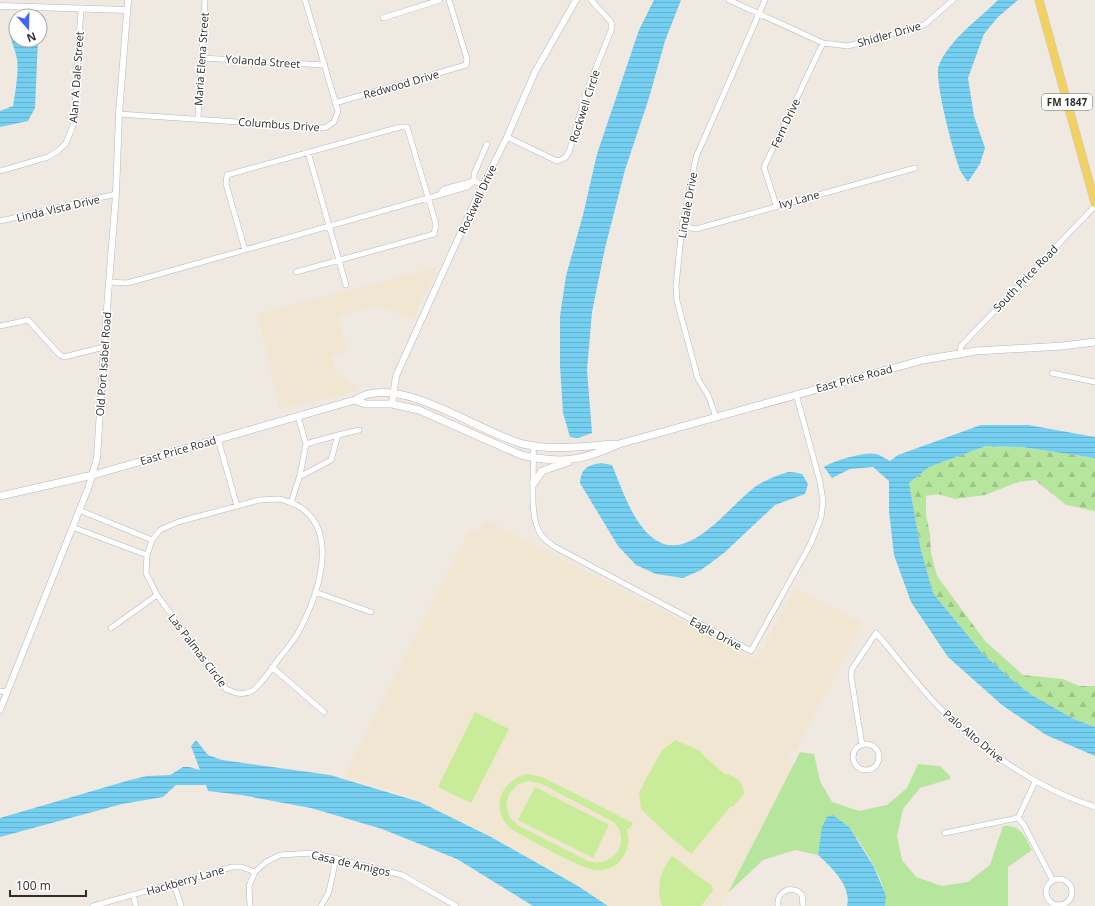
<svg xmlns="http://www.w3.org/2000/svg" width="1095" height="906" viewBox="0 0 1095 906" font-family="'Open Sans',sans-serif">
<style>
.education{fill:#f0e6d1}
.grass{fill:#b6e59e}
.forest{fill:url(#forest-firs)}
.pitch{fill:#c9ec9a;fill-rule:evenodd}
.water{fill:url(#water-rules)}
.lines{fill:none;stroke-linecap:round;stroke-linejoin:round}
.minor-casing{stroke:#b4b7c1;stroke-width:6}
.tertiary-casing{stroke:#b4b7c1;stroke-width:7}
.secondary-casing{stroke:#b4b7c1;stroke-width:8}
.primary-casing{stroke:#c9c9c9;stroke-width:9}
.minor{stroke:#fff;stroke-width:5}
.tertiary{stroke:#fff;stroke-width:6}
.secondary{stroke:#fff;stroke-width:7}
.primary{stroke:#f2d163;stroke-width:8}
.labels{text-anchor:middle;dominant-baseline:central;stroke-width:3;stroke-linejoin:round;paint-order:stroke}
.shield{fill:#fff;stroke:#6d6d6d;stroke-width:1}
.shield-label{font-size:10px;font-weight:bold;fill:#2e2e2e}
.street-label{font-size:11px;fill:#2e2e2e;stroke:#fff}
</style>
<defs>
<pattern id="forest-firs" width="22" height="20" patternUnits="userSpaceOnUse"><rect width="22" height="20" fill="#b6e59e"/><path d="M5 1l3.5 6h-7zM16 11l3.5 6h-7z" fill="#9dc588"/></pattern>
<pattern id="water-rules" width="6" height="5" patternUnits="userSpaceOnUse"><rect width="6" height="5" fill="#75cff0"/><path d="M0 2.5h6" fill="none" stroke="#66b2ce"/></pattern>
</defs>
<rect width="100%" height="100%" fill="#efe9e1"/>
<!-- education -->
<path class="education" d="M437 267 413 320 377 305 338 316 348 351 331 356 336 374 358 387V391L280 409 257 314Z
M485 520 757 659 795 588 863 623 796 752 792 750 788 758 794 765 721 906H609L567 879 497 839 423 802 399 793 344 777 470 529 478 533Z"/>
<!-- grass -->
<path class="grass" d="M800 752 814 754 820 781 832 802 859 811 887 805 907 788 918 764 940 766 950 776V779L920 788 903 809 897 836 902 860 916 877 942 886 968 882 990 865 1003 826C1020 824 1025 836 1032 850L1008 867V906H885C888 884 868 856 857 838L820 847 818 855 795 850 763 860 728 893Z"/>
<!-- forest -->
<path class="forest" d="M986 446 1022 447 1095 458V511L1066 505 1035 480 1018 482 985 495 955 499 938 494 926 496V515L930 534 931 553 937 576 985 641 1023 675 1063 679 1079 686H1095V727L1074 719 1030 694 1010 678 983 654 933 593 921 550 909 483 929 467Z"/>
<!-- pitch -->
<path class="pitch" d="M475 712 509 729 471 803 438 787Z
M676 740 700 751 706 758 726 775 728 774C739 780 742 780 744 794L733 807 731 806 691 854 668 835 641 809 639 793 647 777 663 749Z
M527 774 542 777 633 823 629 829 626 828C630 837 629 849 623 857 617 866 607 871 596 870 583 870 524 837 510 828 490 808 500 781 527 774ZM528 781 540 783 614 822C632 842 613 869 588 861L519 826 510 818 506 805 509 794 517 785Z
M535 787 609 825 593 858 518 820Z
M672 856 712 886 713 890 701 906H662C656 888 660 871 672 856Z"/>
<!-- water -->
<path class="water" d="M654 0H681L665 41 649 98 625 170 605 248 592 312 587 370 592 433 578 438 570 437 563 413 560 365V316L566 276 583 215 597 154 639 30Z
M998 0H1018L998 17 984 34 968 78 974 116 985 148 980 164 968 182C965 178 962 174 960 170 954 155 933 77 939 65 950 39 978 20 998 0Z
M15 18 16 40H38L35 108 28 121 0 127V111L13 106C15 94 19 72 17 59 14 42 5 36 15 18Z
M981 425H1028L1095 437V458L1022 447 986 446 929 467 909 483 921 550 933 593 983 654 1010 678 1030 694 1074 719 1095 727V756L1046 735 1002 705 948 657 911 602 894 555 889 511V481L873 467 850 469 832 478 824 467C832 461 867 451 876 454 881 455 886 459 890 461L898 455Z
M601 463 612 465C620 484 626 503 637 520 675 579 716 520 750 491 758 484 768 479 779 475 782 474 787 472 790 472 794 472 798 473 802 474L808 484 805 494 775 505 724 553 701 570 683 578 656 574 636 565 618 546 580 483C581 469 587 465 601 463Z
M196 740 208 755 222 760 330 775 420 802 491 837 578 886 608 906H533L457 859 382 829 311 808 241 795 208 791 206 785H176L163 797 122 804 0 837V818L130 780 147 776 170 775 183 767H189L200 770 191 746Z
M833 815 849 827 874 867 886 896 885 906H847C852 886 831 867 818 855L822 827 827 817Z"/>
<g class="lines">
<defs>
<path id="minor" d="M729 0 823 43 848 46 924 25 953 0
M383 18 440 0
M201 58 325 65
M335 103 466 65 467 59 449 0
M119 114 325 128 334 122 338 111 305 0
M198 118 205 0
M507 137 557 161 565 158 569 152 587 90 612 28 611 22 591 0
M308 152 346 285
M0 171 48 157 58 151 66 143 74 123 81 8
M474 181V174L487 144
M440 194 444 189 474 181 483 185
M776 205 764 167 823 43
M0 221 116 194
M682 226 696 229 915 168
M245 250 226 184 227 175 400 127H407L436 224 434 234 296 272
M109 282 127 283 142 279 467 187 474 181
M0 326 28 320 60 355 64 357 104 347
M960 353 961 346 1095 206
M1052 373 1095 382
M716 417 708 395 698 379 677 301 676 286 682 226 696 157 765 0
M338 435 359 430
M218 439 237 506
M533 445C535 468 529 510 538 529 541 537 548 542 555 547L751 651 811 543 821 518 823 501 820 482 796 394
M299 477 331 460 338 435 306 444
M279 499C346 514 321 590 298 633 292 643 284 652 278 660 272 668 260 686 252 691 243 696 234 693 226 689L157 595 146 573 147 555 152 540 160 530 178 522 259 500Z
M291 503 300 475 306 444 298 416
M79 510 152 540
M72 527 147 555
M315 592 371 612
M111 628 157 595
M272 667 324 712
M0 691 7 692
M853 757a13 13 0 1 1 26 0a13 13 0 1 1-26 0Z
M862 745 851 676 852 669 876 633C899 659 923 693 948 716 991 756 1039 789 1095 807
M1018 818 1024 825 1053 881
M1018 818 1035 782
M945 833 1018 818
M1046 892a13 13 0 1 1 26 0a13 13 0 1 1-26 0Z
M174 884 181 906
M133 895 136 906
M93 906 232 867H242L255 872
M250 906 249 886 255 872 266 862 280 855 313 853 402 875 456 906
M321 906 329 892 336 858
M778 906C776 891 792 884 802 895L803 906"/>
<path id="tertiary" d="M0 6 127 10
M392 404 396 376 477 197 507 137 535 72 576 0
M0 710 89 486 97 458 104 347 116 194 119 114 128 0"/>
<path id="secondary" d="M355 400 365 404H392L419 410 521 455C561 464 582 461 619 444L923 360 976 351 1062 346 1095 342
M534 483 542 471 568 462
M0 496 93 475 355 400C396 371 480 433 523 444 554 451 584 446 615 444"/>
<path id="primary" d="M1039 0 1095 203"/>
</defs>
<!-- minor casing -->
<use href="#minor" class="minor-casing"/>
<!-- tertiary casing -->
<use href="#tertiary" class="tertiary-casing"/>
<!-- secondary casing -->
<use href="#secondary" class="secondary-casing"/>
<!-- primary casing -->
<use href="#primary" class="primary-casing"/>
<!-- minor -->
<use href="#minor" class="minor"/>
<!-- tertiary -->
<use href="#tertiary" class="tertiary"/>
<!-- secondary -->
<use href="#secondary" class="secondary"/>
<!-- primary -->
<use href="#primary" class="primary"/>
</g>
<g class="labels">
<!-- shield labels -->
<rect class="shield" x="1042" y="94" width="50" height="16" rx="3"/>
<g class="shield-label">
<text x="1067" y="102">FM 1847</text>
</g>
<!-- street labels -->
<g class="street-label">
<text transform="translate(889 34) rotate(-16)">Shidler Drive</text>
<text transform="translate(201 59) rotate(-86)">Maria Elena Street</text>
<text transform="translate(263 61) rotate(4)">Yolanda Street</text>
<text transform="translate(76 77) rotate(-86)">Alan A Dale Street</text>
<text transform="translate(401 84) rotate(-16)">Redwood Drive</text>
<text transform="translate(584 106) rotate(-72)">Rockwell Circle</text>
<text transform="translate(785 123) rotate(-65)">Fern Drive</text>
<text transform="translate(279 124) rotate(4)">Columbus Drive</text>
<text transform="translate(477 199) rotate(-65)">Rockwell Drive</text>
<text transform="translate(799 199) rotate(-15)">Ivy Lane</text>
<text transform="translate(687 205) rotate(-80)">Lindale Drive</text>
<text transform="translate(58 208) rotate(-13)">Linda Vista Drive</text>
<text transform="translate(1025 278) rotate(-46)">South Price Road</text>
<text transform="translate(103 364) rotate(-86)">Old Port Isabel Road</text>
<text transform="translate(854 378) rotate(-15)">East Price Road</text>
<text transform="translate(178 450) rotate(-16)">East Price Road</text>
<text transform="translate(716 633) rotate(28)">Eagle Drive</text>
<text transform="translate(198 650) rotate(53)">Las Palmas Circle</text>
<text transform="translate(974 736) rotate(40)">Palo Alto Drive</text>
<text transform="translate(351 863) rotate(13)">Casa de Amigos</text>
<text transform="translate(185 880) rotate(-16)">Hackberry Lane</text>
</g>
</g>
<!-- north arrow -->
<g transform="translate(28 28) rotate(160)"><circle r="19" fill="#ffffff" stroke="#ababab"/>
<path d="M0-3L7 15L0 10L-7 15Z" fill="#4264fb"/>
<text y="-6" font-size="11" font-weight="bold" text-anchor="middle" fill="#2e2e2e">N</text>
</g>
<!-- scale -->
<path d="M10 890v6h76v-6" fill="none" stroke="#2e2e2e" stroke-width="2"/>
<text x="16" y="890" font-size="12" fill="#2e2e2e" stroke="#ffffff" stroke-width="3" paint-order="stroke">100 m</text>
</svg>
